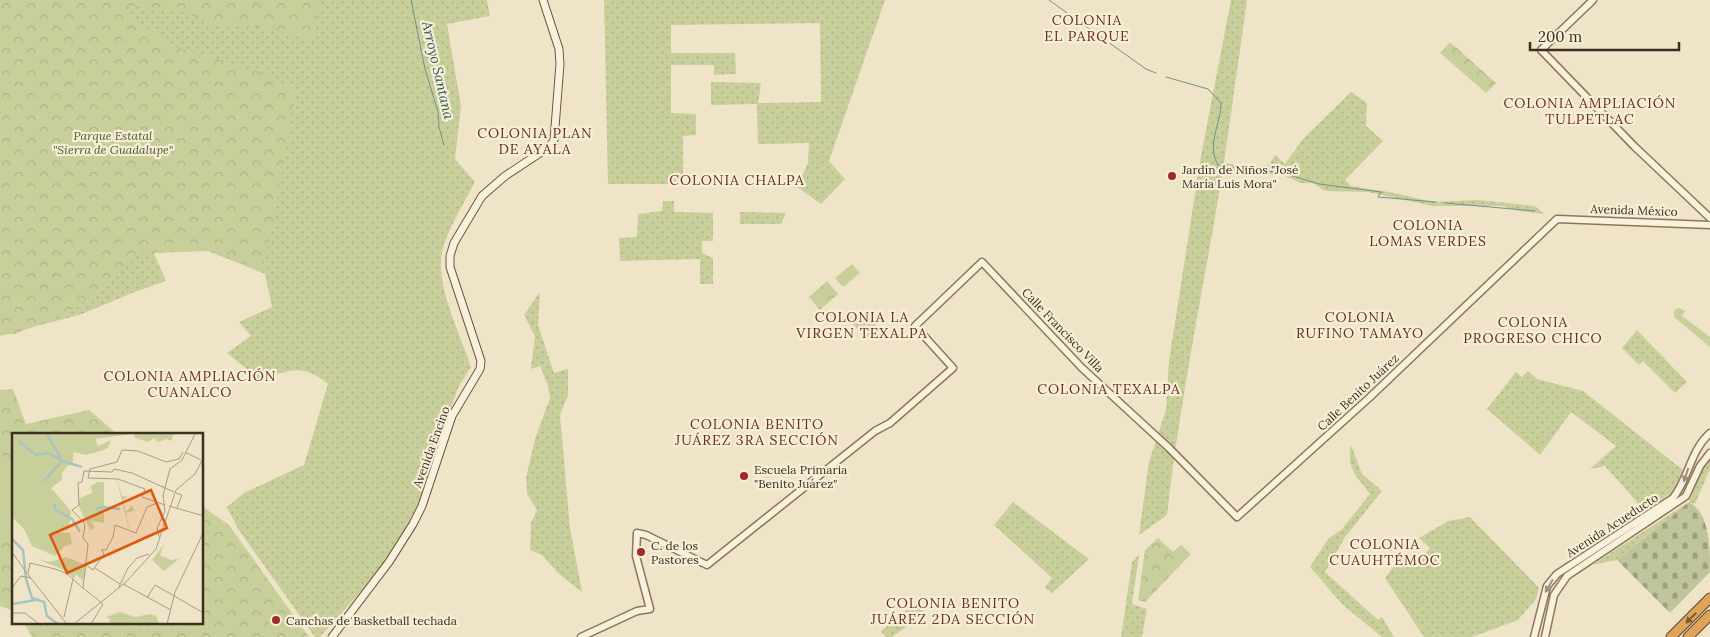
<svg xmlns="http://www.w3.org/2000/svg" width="1710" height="637" viewBox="0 0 1710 637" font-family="Lora,serif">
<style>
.grass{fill:url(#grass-dots)}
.forest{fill:url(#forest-crowns)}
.cemetery{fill:url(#cemetery-stones)}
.garden{fill:#c9cf9b}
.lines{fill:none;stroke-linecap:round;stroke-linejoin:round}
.stream{stroke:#6f938a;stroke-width:1}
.tertiary-casing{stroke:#8d765c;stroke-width:9}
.secondary-casing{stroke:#6f573f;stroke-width:9}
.motorway-casing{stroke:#5b4430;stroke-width:11}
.tertiary{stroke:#faf1dc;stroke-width:6}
.secondary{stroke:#faf1dc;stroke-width:7}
.motorway{stroke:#e0a458;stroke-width:9}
.oneway{fill:#9c907e}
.oneway2{fill:#7e5d36}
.poi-dot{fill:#9e2a2b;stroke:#f7eed8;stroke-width:2}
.labels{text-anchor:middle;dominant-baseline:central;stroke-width:4.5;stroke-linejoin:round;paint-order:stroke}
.park-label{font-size:12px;font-style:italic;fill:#4d5a26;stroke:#f7eed8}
.poi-label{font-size:12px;fill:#3d2e20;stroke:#f7eed8;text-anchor:start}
.street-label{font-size:12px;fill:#3d2e20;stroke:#f7eed8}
.neighbourhood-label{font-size:14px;letter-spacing:1px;fill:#6b2e1e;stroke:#f7eed8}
.water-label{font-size:14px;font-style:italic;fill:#2f5d5a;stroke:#f7eed8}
.inset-river{fill:none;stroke:#a9c4bc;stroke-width:2.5}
.inset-road{fill:none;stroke:#a89b85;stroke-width:1}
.view{fill:#df570d;fill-opacity:0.15;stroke:#df570d;stroke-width:2.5}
.inset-edge{fill:none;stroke:#3d2e20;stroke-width:2.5}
</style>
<defs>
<pattern id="grass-dots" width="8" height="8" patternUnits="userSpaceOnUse" patternTransform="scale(1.25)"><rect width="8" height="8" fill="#c9cf9b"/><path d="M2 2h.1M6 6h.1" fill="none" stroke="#aeb285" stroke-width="1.8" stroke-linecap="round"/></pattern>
<pattern id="forest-crowns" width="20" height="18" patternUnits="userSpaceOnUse" patternTransform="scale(1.25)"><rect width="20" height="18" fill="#c9cf9b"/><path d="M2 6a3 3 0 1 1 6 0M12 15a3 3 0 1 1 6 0" fill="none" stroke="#aeb285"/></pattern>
<pattern id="cemetery-stones" width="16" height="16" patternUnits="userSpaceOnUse" patternTransform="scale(1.25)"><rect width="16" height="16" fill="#bfc49a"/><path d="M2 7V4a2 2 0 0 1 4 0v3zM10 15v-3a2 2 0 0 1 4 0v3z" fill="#9ca07d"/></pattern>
</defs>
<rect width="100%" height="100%" fill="#f0e4c8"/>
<!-- grass -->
<path class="grass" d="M0 0H487L490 16 447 24 461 106 455 159 475 182C464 203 450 225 443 248 433 282 461 335 471 367L458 388 434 453 421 498 391 558 320 637H315L238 529 227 507 244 493 304 465 328 384C301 362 290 371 259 379L227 353 251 336 239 322 272 307 265 274 208 251 154 253 166 281 137 291 82 314 0 336Z
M604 0H885L829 161 845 179 821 204 797 187 808 163 809 143 758 144 757 104 711 105V82L761 83 758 103 821 102 820 23 671 25V53H735L736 74 714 75V65H671V113L696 114V135L683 136V184H608Z
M1231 0H1247L1224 163 1254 167 1269 165 1275 155 1285 164 1303 139 1351 92 1367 103 1366 126 1383 141 1345 180 1351 186 1395 193 1432 202 1478 200 1535 206 1544 214 1519 211 1502 206H1432L1368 192 1325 191 1313 183H1300L1283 175 1223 170C1204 285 1180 399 1167 515L1139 535 1149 462 1166 410 1169 361 1201 156Z
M663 201H674V212L713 213V241H702V253L713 258V284H700V259L620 261 619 238 637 237 638 214 662 211Z
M740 212 786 213 781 224H740Z
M540 292 538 325 554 373 568 369V395L560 415 570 528 582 592 558 573 542 555 530 550 531 523 537 510 527 494 526 478 535 439 550 398 548 386 540 366 531 369 535 336 524 315Z
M1637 330 1687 382 1675 393 1643 361 1639 365 1622 348Z
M1528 371 1537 379 1583 391 1683 470 1673 492 1644 510 1605 466 1590 469 1616 446 1571 412 1540 455 1487 409 1516 372 1522 377Z
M1351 445 1362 474 1382 491 1345 537 1325 572 1378 620 1382 617 1394 637H1382L1343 605 1310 567 1328 539 1342 529 1370 494C1357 477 1346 468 1351 445Z
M1710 457V469L1695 504 1689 502 1617 560 1592 565 1689 502 1705 462Z
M1013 502 1089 559 1052 593 1045 587 1052 578 994 525Z
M1470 517 1539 588 1536 599 1518 620 1472 637H1424L1385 578 1404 553 1418 563 1430 548 1419 538 1448 521Z
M1139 555 1132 604 1147 609 1142 637H1121L1132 562Z
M915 603 926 613 892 637H886L881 631Z"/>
<!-- forest -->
<path class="forest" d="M0 0H319L314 40 248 25 207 23 183 12 118 4 140 23 172 46 263 73 296 91 271 236 260 270 206 248 137 253 79 306 15 334H0Z
M1450 42 1496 83 1486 93 1440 53Z
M827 281 838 294 820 310 809 297Z
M865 311 879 328 866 339 852 323Z
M13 389 26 424 89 410 117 434H14V611L0 606V390Z
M203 507 229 525 309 637H32L24 623H202Z
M1158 538 1173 552 1181 545 1191 554 1145 602 1138 600 1145 550Z"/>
<!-- cemetery -->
<path class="cemetery" d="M1689 502C1710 514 1710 547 1710 572L1670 613 1617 560Z"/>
<!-- garden -->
<path class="garden" d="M852 264 860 273 843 287 835 278Z
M1679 308 1685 311 1682 316 1710 337V347L1674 317V310Z
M0 456 14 461V537L0 532Z
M275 610 285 615 276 634 265 629Z"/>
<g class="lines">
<!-- stream -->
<path class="stream" d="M411 0 425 69 438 112 439 127 444 145
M1049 0 1146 69 1156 73
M1166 77 1208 89 1221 103C1221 124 1206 145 1218 165L1264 172 1278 171
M1283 173 1319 184 1381 192 1378 197 1436 202
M1445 203 1535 211"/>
<defs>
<path id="tertiary" d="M1593 0 1541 50 1634 146 1710 218
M581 637 637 611 650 609 636 556 637 533 646 535 707 565 875 431 890 423 953 368 915 326 982 262 1082 368 1169 448 1237 517 1369 398 1557 219 1710 225
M1534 637 1547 586 1557 574 1673 498C1689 478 1690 451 1710 433
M1545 637 1554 595 1567 576 1686 496 1700 466 1710 453"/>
<path id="secondary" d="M332 637 389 562 413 524 422 506 452 416 480 369 481 361 450 267V256L454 243 482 196 505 176 549 147 554 140 560 64 559 49 543 0"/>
<path id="motorway" d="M1671 637 1710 598
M1688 637 1710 615"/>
</defs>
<!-- tertiary casing -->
<use href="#tertiary" class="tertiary-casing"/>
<!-- secondary casing -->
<use href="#secondary" class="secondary-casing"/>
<!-- motorway casing -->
<use href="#motorway" class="motorway-casing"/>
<!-- tertiary -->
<use href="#tertiary" class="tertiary"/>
<!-- secondary -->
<use href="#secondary" class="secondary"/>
<!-- motorway -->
<use href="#motorway" class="motorway"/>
</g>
<!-- one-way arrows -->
<defs><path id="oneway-solid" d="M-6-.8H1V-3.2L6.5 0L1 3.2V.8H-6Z" transform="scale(1.25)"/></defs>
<g class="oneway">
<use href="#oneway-solid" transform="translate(1686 475) rotate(109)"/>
<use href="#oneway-solid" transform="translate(1549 586) rotate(121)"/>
</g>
<use class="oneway2" href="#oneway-solid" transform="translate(1691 618) rotate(135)"/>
<!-- markers -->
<g class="poi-dot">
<circle cx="1172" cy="176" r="5"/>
<circle cx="744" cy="476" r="5"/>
<circle cx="641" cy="552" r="5"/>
<circle cx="276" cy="620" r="5"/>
</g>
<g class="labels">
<!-- park labels -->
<g class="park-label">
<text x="113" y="135">Parque Estatal<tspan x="113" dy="14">"Sierra de Guadalupe"</tspan></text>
</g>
<!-- poi labels -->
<g class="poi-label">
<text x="1182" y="169">Jardín de Niños "José<tspan x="1182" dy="14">María Luis Mora"</tspan></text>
<text x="754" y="469">Escuela Primaria<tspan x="754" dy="14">"Benito Juárez"</tspan></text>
<text x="651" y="545">C. de los<tspan x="651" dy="14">Pastores</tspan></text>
<text x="286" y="620">Canchas de Basketball techada</text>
</g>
<!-- street labels -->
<g class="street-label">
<text transform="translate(1634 210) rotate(2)">Avenida México</text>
<text transform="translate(1063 330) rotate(46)">Calle Francisco Villa</text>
<text transform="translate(1358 392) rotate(-43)">Calle Benito Juárez</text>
<text transform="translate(431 447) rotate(-70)">Avenida Encino</text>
<text transform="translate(1612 525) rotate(-33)">Avenida Acueducto</text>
</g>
<!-- neighbourhood labels -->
<g class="neighbourhood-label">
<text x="1087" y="20">COLONIA<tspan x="1087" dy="16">EL PARQUE</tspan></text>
<text x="1590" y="103">COLONIA AMPLIACIÓN<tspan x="1590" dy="16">TULPETLAC</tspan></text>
<text x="535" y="133">COLONIA PLAN<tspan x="535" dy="16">DE AYALA</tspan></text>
<text x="737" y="180">COLONIA CHALPA</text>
<text x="1428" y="225">COLONIA<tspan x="1428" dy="16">LOMAS VERDES</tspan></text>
<text x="862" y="317">COLONIA LA<tspan x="862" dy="16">VIRGEN TEXALPA</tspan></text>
<text x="1360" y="317">COLONIA<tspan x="1360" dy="16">RUFINO TAMAYO</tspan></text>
<text x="1533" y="322">COLONIA<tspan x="1533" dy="16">PROGRESO CHICO</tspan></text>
<text x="190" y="376">COLONIA AMPLIACIÓN<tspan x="190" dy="16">CUANALCO</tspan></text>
<text x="1109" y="389">COLONIA TEXALPA</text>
<text x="757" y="424">COLONIA BENITO<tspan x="757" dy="16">JUÁREZ 3RA SECCIÓN</tspan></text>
<text x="1385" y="544">COLONIA<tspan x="1385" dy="16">CUAUHTÉMOC</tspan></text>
<text x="953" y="603">COLONIA BENITO<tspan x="953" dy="16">JUÁREZ 2DA SECCIÓN</tspan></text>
</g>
<!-- water labels -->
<g class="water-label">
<text transform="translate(438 70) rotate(77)">Arroyo Santana</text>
</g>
</g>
<!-- overview -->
<g transform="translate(12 433)">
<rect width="191" height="191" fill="#f0e4c8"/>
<path d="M103 40 110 63 116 64 111 67 114 79 120 72 122 77 134 74 114 80 119 104ZM86 49H92V90L79 88 83 95 78 97 66 72 68 65 80 60 79 53ZM152 111 148 122 159 127 168 125 152 138 140 127ZM108 179 123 184 138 181 144 183 147 190 97 191 98 186 94 184Z" fill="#c9cf9b"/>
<path d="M0 1H120L83 6 86 13 99 7 96 15 89 18 74 22 62 19 60 32H56L50 40V47L39 55 59 78 57 96 46 99 58 100 60 111 53 113 43 123 20 113 12 96 0 84ZM122 1H162L159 8 154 6 146 9 142 5 136 9 123 5ZM54 124 74 132 71 148 64 141 62 146 55 138 25 126 38 129Z" fill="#c9cf9b"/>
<path class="inset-river" d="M35 1 49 25M7 8 24 22 35 20 49 26M32 48 50 28 70 34M43 71V76L60 86 68 99M84 76 92 74 108 76M0 106 11 117 14 146 20 165 32 169 35 183 46 191M0 171 24 167"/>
<path class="inset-road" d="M173 19 189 27M164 60 170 62 165 75M153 72 130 64 133 56 106 46 76 45 78 36 105 29 110 17 126 18 154 29 167 26 171 19M157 73 192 83M63 75 67 72 66 50 70 49 72 38 100 39 102 36 120 40 162 59M63 75 60 77 73 91 71 105 76 111 71 155 91 171 79 191M147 104 145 95 153 78 151 62 158 36 170 27 183 1M89 117H94L101 104 103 92 124 100 135 74 145 70M0 119 14 139M74 132 81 137 92 121 90 117M83 135 108 151M14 139 55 191M16 140 18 130 43 136 54 140 71 155M111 151 159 177M107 154 116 135 125 125 137 121M0 155 9 143 19 145M135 165 143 152 190 179M0 180H13L27 191M52 184 61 146M62 191 114 149 144 116 164 57 183 41 192 24M155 191 163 159 192 98"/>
<path class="view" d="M139 57 155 95 55 140 38 102Z"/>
<rect width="191" height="191" class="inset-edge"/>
</g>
<!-- scale -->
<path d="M1530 42v8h149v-8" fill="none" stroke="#3d2e20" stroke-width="2.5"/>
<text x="1538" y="42" font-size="15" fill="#3d2e20" stroke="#f7eed8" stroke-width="4" paint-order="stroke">200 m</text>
</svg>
